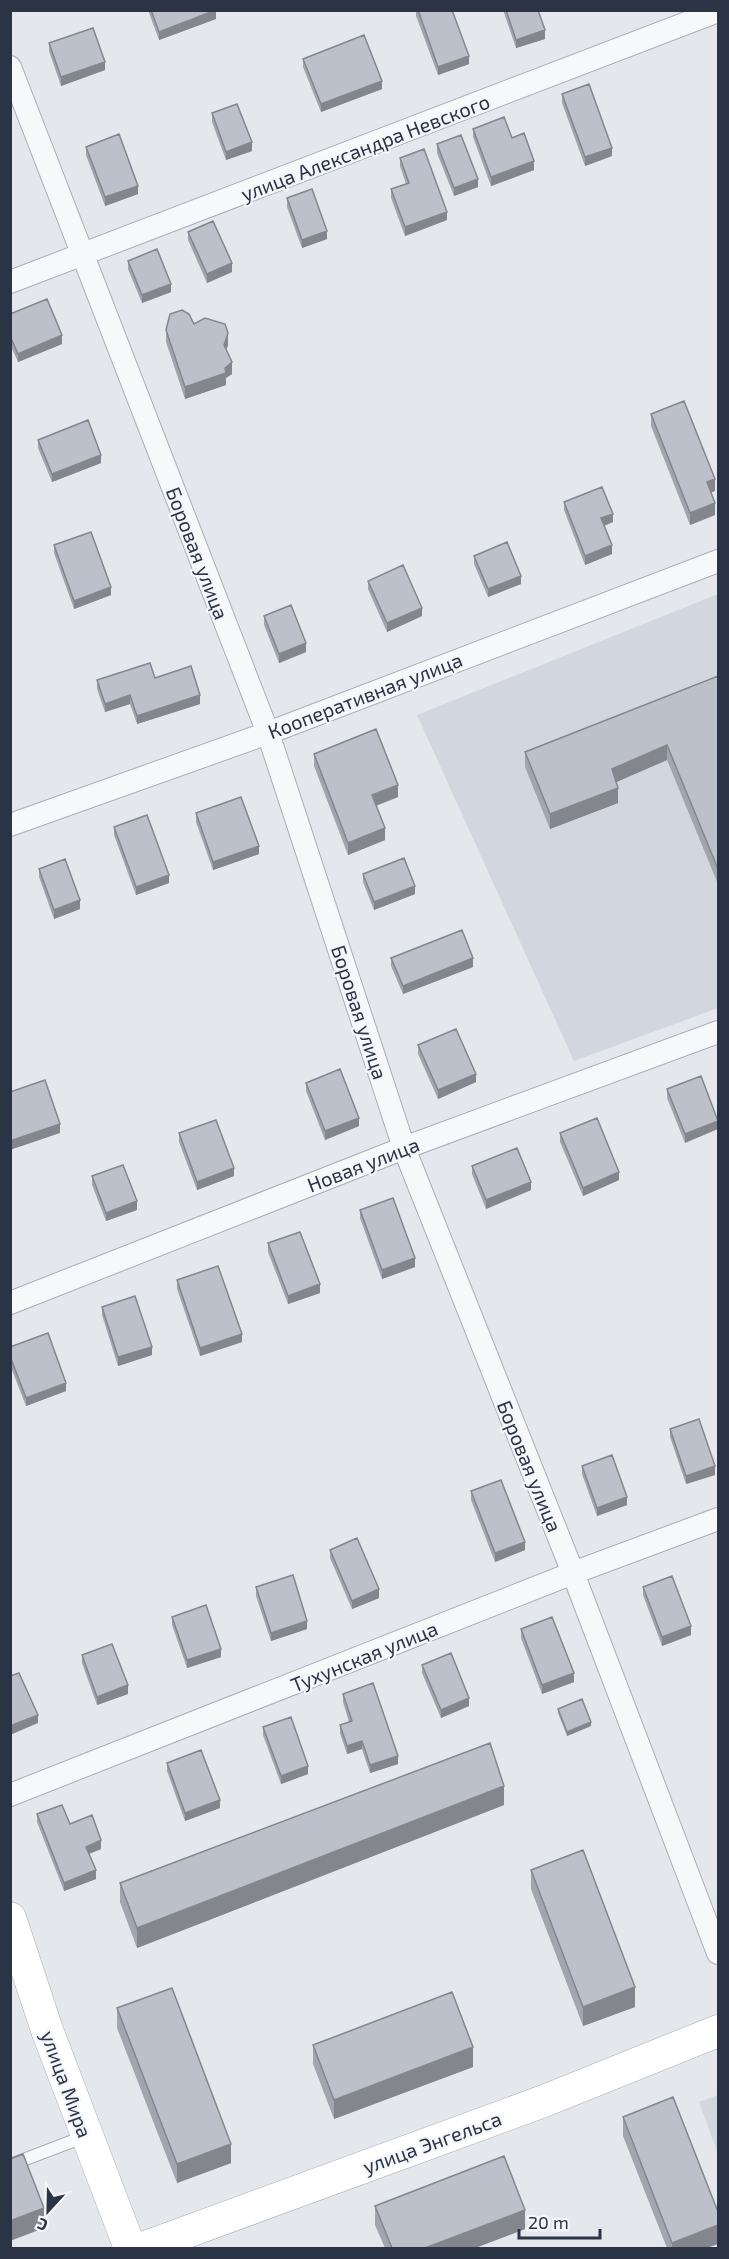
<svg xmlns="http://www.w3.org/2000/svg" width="729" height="2259" viewBox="0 0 729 2259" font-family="'Exo 2',sans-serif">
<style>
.built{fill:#d2d6de}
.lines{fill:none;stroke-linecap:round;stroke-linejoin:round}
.lane-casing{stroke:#a9aeb7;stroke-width:14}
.street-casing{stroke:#a9aeb7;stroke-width:24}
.secondary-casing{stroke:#a9aeb7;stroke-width:33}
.lane{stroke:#f7f8fa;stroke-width:12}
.street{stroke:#f7f8fa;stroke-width:22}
.secondary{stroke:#fff;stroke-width:32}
.wall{fill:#a1a5ae}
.shaded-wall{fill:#83868d}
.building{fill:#bbc0ca;stroke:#83868d;stroke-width:1.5}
.labels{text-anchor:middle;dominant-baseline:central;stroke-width:4.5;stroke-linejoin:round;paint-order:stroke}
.street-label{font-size:20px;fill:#2b3445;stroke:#f4f6f9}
</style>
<rect width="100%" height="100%" fill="#e4e7ec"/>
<!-- built -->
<path class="built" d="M718 594V1008L574 1061 417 715Z
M718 2095V2154L699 2102Z"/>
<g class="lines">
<defs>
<path id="lane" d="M10 2165 86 2136"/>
<path id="street" d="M10 67 268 733 404 1148 573 1573 718 1953
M10 282 718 11
M10 825 268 733 718 561
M10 1303 404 1148 718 1032
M10 1795 573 1573 718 1519"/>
<path id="secondary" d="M10 1918 47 2030 130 2248
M143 2248 544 2101 718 2031"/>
</defs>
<!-- lane casing -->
<use href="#lane" class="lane-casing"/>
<!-- street casing -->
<use href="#street" class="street-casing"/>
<!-- secondary casing -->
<use href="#secondary" class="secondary-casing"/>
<!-- lane -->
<use href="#lane" class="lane"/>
<!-- street -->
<use href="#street" class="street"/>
<!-- secondary -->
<use href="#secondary" class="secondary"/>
</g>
<!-- wall -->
<path class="wall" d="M148 10H216V19L159 40Z
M416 10H452L469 64 438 75 416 16Z
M503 10H538L545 39 516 48Z
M49 43 105 70 61 86 49 51Z
M303 59 382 89 321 112 303 67Z
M562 94 612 156 585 166 562 103Z
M212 113 252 151 226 160 212 122Z
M473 129 512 138 534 170 491 186 473 137Z
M437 144 478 187 454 196 437 153Z
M86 147 138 194 105 206 86 155Z
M400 158 447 220 405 236 391 198V189L406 184 400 166Z
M287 198 327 239 302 248 287 207Z
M188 232 232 272 207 283 188 240Z
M128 261 171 292 142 303 128 269Z
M10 314 62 344 18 362 10 344Z
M166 330 228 345 226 349 232 374 226 378V385L185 399 166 342Z
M651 414 715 491 711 492 715 515 690 525 651 426Z
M38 440 101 463 52 482 38 448Z
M564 502 613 522 604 526 612 554 585 565 564 510Z
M54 545 111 595 74 609 54 553Z
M474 556 521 584 488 597 474 564Z
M368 581 422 616 387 632 368 589Z
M264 616 306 652 279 663 264 625Z
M718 676V884L667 760 616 782 618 803 550 829 525 767V752Z
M155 678 200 704 137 724 130 704 105 712 97 689V680Z
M314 754 398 797 376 806 385 840 348 855 314 766Z
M196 813 259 854 213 870 196 822Z
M114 827 169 883 136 895 114 835Z
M39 869 80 909 54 919 39 877Z
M363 874 415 894 374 910 363 882Z
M391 958 473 967 403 994 391 966Z
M418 1045 476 1082 438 1099 418 1054Z
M701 1076 685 1143 667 1098V1089Z
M306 1083 359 1126 325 1140 306 1091Z
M179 1133 234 1176 197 1190 179 1142Z
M560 1133 619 1180 583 1196 560 1142Z
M472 1166 531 1190 486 1209 472 1174Z
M92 1176 137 1210 106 1221 92 1185Z
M360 1210 415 1267 382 1279 360 1218Z
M268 1243 320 1293 288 1304 268 1252Z
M177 1280 242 1342 200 1356 177 1289Z
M102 1307 152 1355 118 1366 102 1315Z
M10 1347 66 1391 26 1406 10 1365Z
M670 1429 715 1475 686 1484 670 1437Z
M582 1466 627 1505 597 1516 582 1474Z
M471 1491 525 1550 495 1562 471 1500Z
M330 1550 379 1598 352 1609 330 1558Z
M256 1587 307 1629 271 1641 256 1596Z
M643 1587 691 1635 662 1646 643 1595Z
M172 1617 221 1657 187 1668 172 1625Z
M521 1629 574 1682 542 1694 521 1638Z
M82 1655 128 1694 97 1705 82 1663Z
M422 1665 469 1706 441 1718 422 1673Z
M343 1694 398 1764 370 1773 362 1749 347 1754 340 1733V1725L349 1722 343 1702Z
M558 1709 591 1726 567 1736 558 1713Z
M263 1727 308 1774 281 1784 263 1735Z
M167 1763 220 1808 185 1821 167 1771Z
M504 1805 137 1948 120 1902V1883Z
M37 1814 70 1824 101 1849 89 1854 96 1879 64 1891 37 1822Z
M531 1870 635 2007 583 2026 531 1889Z
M117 2008 231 2163 177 2183 117 2028Z
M313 2045 473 2067 334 2119 313 2064Z
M623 2117 707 2248H667L623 2136Z
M375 2206 525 2229 475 2248H385L375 2225Z"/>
<!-- shaded-wall -->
<path class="shaded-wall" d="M216 10V19L159 40V32Z
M545 30V39L516 48V40Z
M469 56V64L438 75V67Z
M105 62V70L61 86V77Z
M382 81V89L321 112V104Z
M252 142V151L226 160V152Z
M612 148V156L585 166V157Z
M534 161V170L491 186V177Z
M478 179V187L454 196V188Z
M138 186V194L105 206V197Z
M447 212V220L405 236V227Z
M327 231V239L302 248V240Z
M232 263V272L207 283V274Z
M171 284V292L142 303V295Z
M228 333V345L224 357V345Z
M62 335V344L18 362V354Z
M232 362V374L226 378V385L185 399V387L225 368Z
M101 455V463L52 482V474Z
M715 479V491L707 494V482Z
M715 503V515L690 525V513Z
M613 514V522L601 527V518Z
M612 545V554L585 565V556Z
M521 576V584L488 597V589Z
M111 587V595L74 609V601Z
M422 608V616L387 632V623Z
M306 643V652L279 663V654Z
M130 695V704L105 712V704Z
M200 695V704L137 724V716Z
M667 745V760L612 784V769Z
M398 785V797L372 807V795Z
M618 788V803L550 829V814Z
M385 828V840L348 855V843Z
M259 846V854L213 870V862Z
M169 875V883L136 895V887Z
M415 886V894L374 910V902Z
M80 900V909L54 919V910Z
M473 958V967L403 994V986Z
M476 1074V1082L438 1099V1090Z
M359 1118V1126L325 1140V1131Z
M718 1121V1129L685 1143V1134Z
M60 1124V1133L10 1150V1141Z
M234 1168V1176L197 1190V1182Z
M619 1172V1180L583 1196V1188Z
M531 1182V1190L486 1209V1200Z
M137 1201V1210L106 1221V1213Z
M415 1258V1267L382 1279V1270Z
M320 1284V1293L288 1304V1296Z
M242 1334V1342L200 1356V1348Z
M152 1347V1355L118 1366V1357Z
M66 1383V1391L26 1406V1398Z
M715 1466V1475L686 1484V1476Z
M627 1497V1505L597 1516V1508Z
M525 1542V1550L495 1562V1553Z
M379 1589V1598L352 1609V1601Z
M307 1621V1629L271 1641V1633Z
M691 1626V1635L662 1646V1637Z
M221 1649V1657L187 1668V1660Z
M574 1673V1682L542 1694V1685Z
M128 1685V1694L97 1705V1697Z
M469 1698V1706L441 1718V1710Z
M38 1715V1723L10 1735V1726Z
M591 1722V1726L567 1736V1732Z
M362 1741V1749L347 1754V1746Z
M398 1756V1764L370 1773V1765Z
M308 1766V1774L281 1784V1776Z
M504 1786V1805L137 1948V1928Z
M220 1800V1808L185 1821V1813Z
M101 1840V1849L86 1855V1847Z
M96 1870V1879L64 1891V1883Z
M635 1987V2007L583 2026V2007Z
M473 2047V2067L334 2119V2100Z
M231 2144V2163L177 2183V2164Z
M44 2208V2228L10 2241V2221Z
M525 2210V2229L475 2248H425Z
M718 2225V2244L707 2248H672V2243Z"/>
<!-- building -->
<path class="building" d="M151 10H216L159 32Z
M418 10H452L469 56 438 67Z
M506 10H538L545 30 516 40Z
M93 28 105 62 61 77 49 43Z
M364 35 382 81 321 104 303 59Z
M589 84 612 148 585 157 562 94Z
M237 104 252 142 226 152 212 113Z
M504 117 512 138 524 133 534 161 491 177 473 129Z
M119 134 138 186 105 197 86 147Z
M461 135 478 179 454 188 437 144Z
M424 149 447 212 405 227 391 189 409 183 400 158Z
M312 189 327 231 302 240 287 198Z
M213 221 232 263 207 274 188 232Z
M157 249 171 284 142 295 128 261Z
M47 299 62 335 18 354 10 336V314Z
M182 310 189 314 194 324 205 318 225 324 228 333 224 345 232 362 225 368 226 373 185 387 166 330 170 314Z
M684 401 715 479 707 482 715 503 690 513 651 414Z
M88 420 101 455 52 474 38 440Z
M602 487 613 514 601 518 612 545 585 556 564 502Z
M91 532 111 587 74 601 54 545Z
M507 542 521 576 488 589 474 556Z
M403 565 422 608 387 623 368 581Z
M291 605 306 643 279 654 264 616Z
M150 663 155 678 191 666 200 695 137 716 130 695 105 704 97 680Z
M718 676V869L667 745 612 769 618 788 550 814 525 752Z
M376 729 398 785 372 795 385 828 348 843 314 754Z
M241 797 259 846 213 862 196 813Z
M147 815 169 875 136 887 114 827Z
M404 858 415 886 374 902 363 874Z
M65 859 80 900 54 910 39 869Z
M462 930 473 958 403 986 391 958Z
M456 1029 476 1074 438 1090 418 1045Z
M340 1069 359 1118 325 1131 306 1083Z
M701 1076 718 1121 685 1134 667 1089Z
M45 1080 60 1124 10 1141V1092Z
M597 1118 619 1172 583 1188 560 1133Z
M216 1120 234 1168 197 1182 179 1133Z
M517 1148 531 1182 486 1200 472 1166Z
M123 1165 137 1201 106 1213 92 1176Z
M393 1198 415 1258 382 1270 360 1210Z
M300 1232 320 1284 288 1296 268 1243Z
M218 1266 242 1334 200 1348 177 1280Z
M135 1296 152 1347 118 1357 102 1307Z
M48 1333 66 1383 26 1398 10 1356V1347Z
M699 1419 715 1466 686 1476 670 1429Z
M612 1455 627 1497 597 1508 582 1466Z
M501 1480 525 1542 495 1553 471 1491Z
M357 1538 379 1589 352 1601 330 1550Z
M293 1575 307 1621 271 1633 256 1587Z
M672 1576 691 1626 662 1637 643 1587Z
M206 1605 221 1649 187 1660 172 1617Z
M552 1617 574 1673 542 1685 521 1629Z
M112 1644 128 1685 97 1697 82 1655Z
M451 1653 469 1698 441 1710 422 1665Z
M19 1673 38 1715 10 1726V1676Z
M373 1683 398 1756 370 1765 362 1741 347 1746 340 1725 352 1721 343 1694Z
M582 1699 591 1722 567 1732 558 1709Z
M291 1717 308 1766 281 1776 263 1727Z
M490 1743 504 1786 137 1928 120 1883Z
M201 1750 220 1800 185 1813 167 1763Z
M62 1805 70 1824 92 1815 101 1840 86 1847 96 1870 64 1883 37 1814Z
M583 1850 635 1987 583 2007 531 1870Z
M172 1988 231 2144 177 2164 117 2008Z
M452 1992 473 2047 334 2100 313 2045Z
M673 2097 718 2212V2225L672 2243 623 2117Z
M23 2154 44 2208 10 2221V2159Z
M504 2156 525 2210 425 2248H392L375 2206Z"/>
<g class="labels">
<!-- street labels -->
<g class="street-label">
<text transform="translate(365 147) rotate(-21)">улица Александра Невского</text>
<text transform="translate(198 553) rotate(69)">Боровая улица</text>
<text transform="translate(365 695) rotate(-21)">Кооперативная улица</text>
<text transform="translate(360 1012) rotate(72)">Боровая улица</text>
<text transform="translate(363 1164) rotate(-21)">Новая улица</text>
<text transform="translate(530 1466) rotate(68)">Боровая улица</text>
<text transform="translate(364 1656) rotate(-22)">Тухунская улица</text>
<text transform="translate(67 2084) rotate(70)">улица Мира</text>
<text transform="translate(432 2142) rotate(-20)">улица Энгельса</text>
</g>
</g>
<!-- border -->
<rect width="729" height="2259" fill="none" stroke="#2b3445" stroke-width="24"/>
<!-- north arrow -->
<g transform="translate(48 2211) rotate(202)" stroke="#f4f6f9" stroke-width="4.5" paint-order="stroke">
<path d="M0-4.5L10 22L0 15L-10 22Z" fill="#2b3445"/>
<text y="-9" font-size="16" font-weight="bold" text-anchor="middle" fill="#2b3445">С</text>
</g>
<!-- scale -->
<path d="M519 2229v9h81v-9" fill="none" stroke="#2b3445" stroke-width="3"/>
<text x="528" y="2229" font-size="18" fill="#2b3445" stroke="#f4f6f9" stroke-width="4.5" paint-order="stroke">20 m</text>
</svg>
